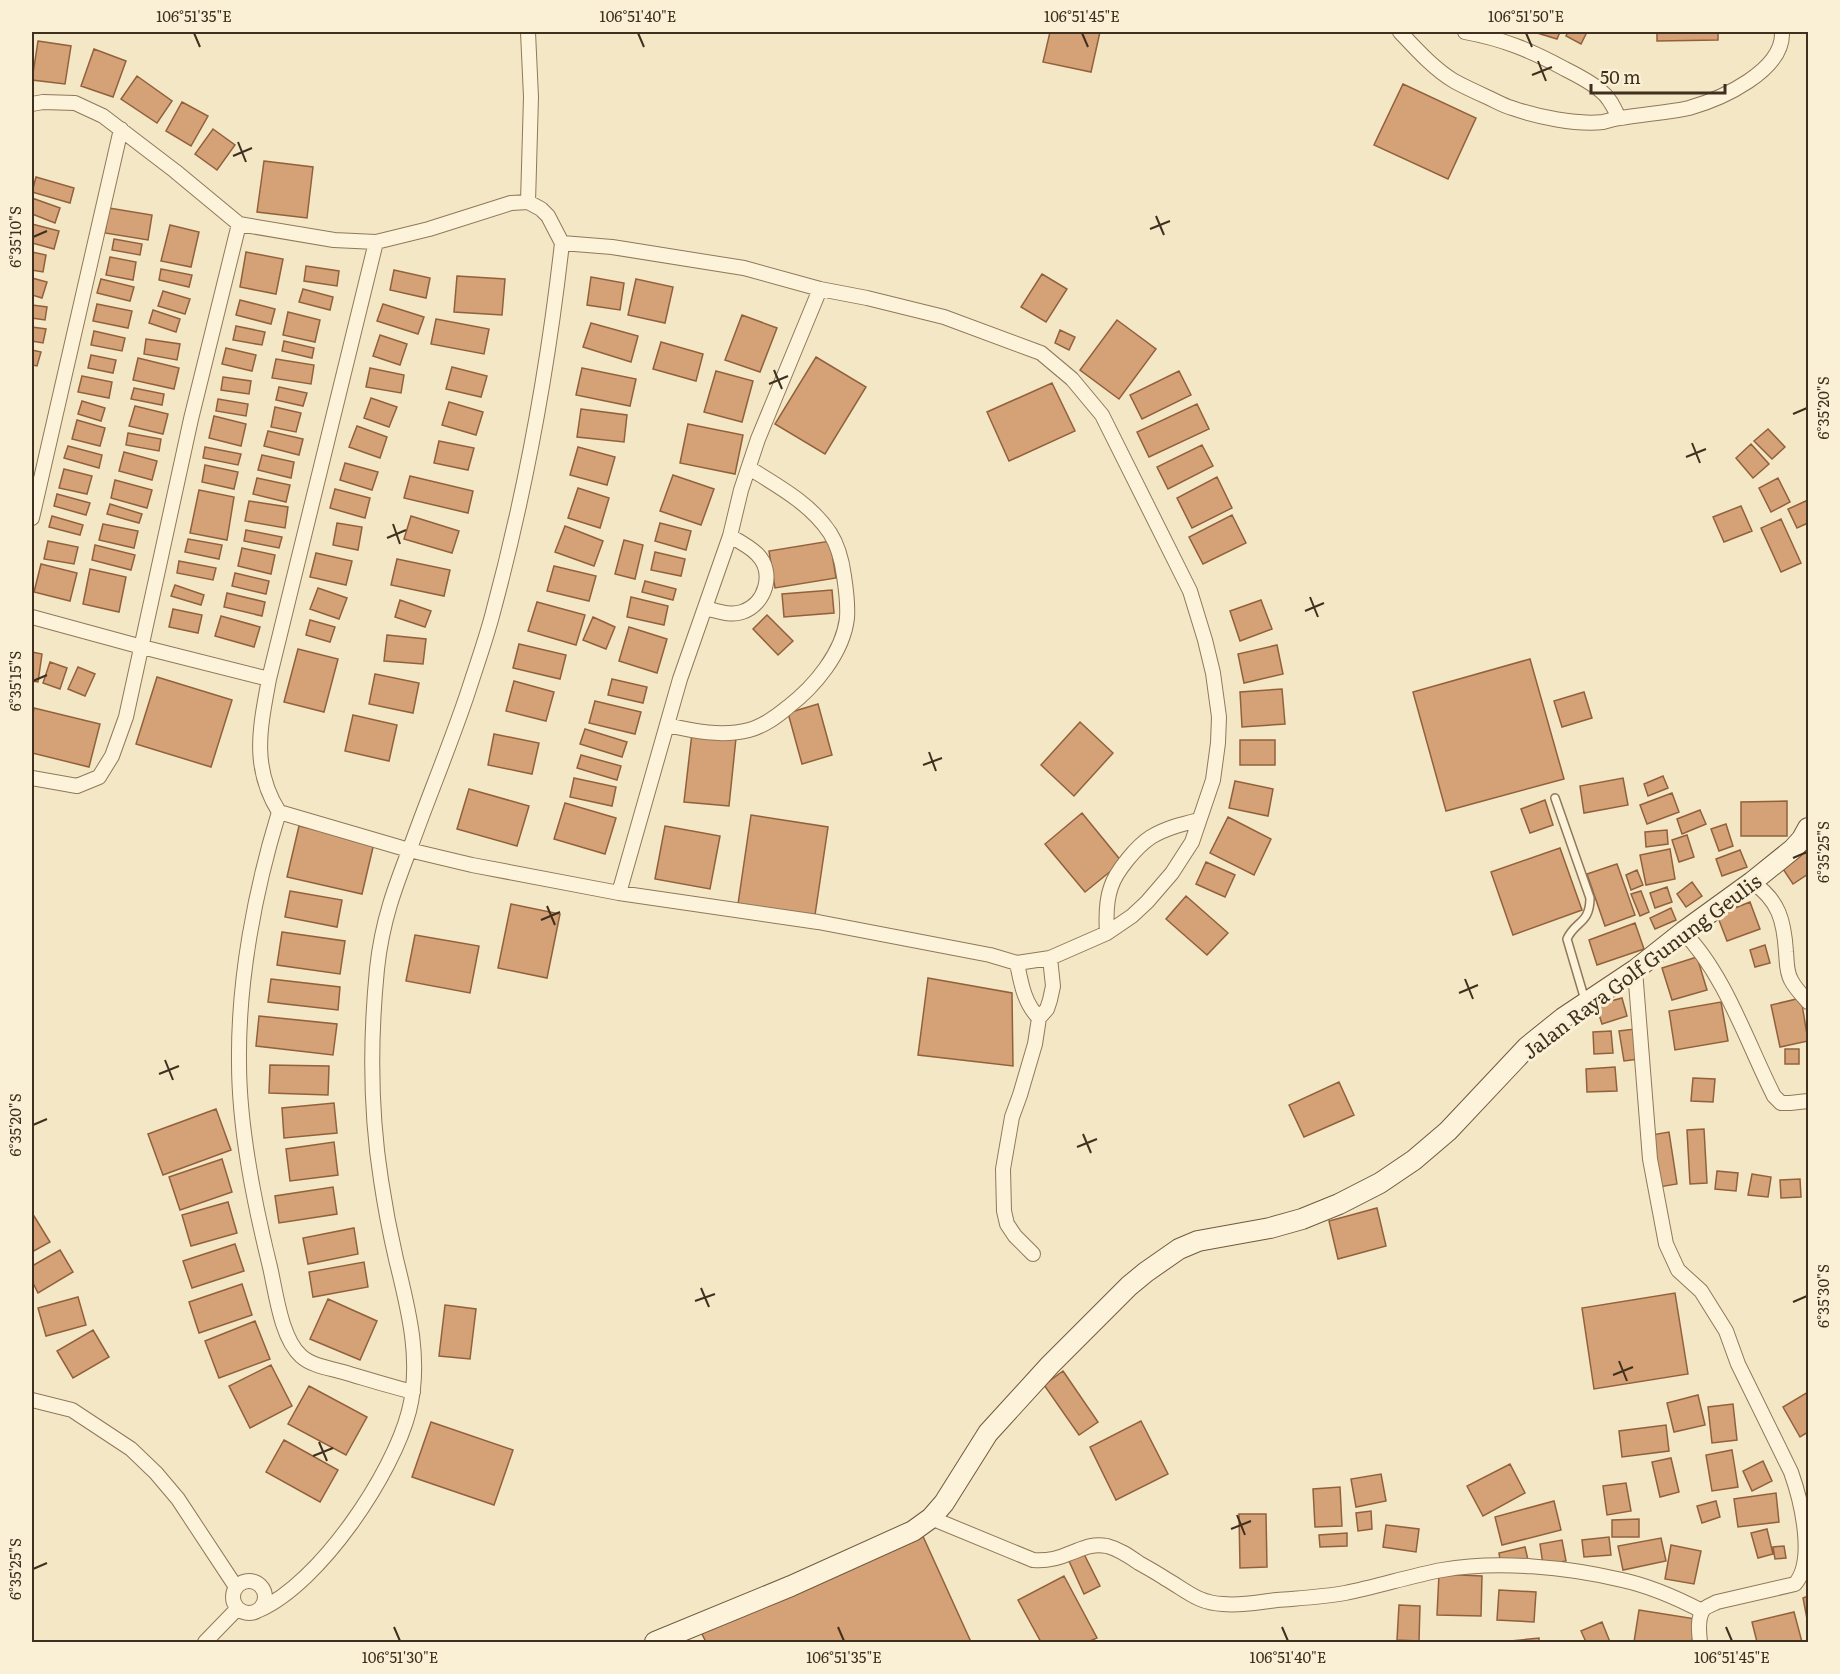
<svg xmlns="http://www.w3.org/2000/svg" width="1840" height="1674" viewBox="0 0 1840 1674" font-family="Literata,serif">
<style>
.building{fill:#d5a177;stroke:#92613c;stroke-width:1.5}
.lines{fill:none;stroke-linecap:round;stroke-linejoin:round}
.lane-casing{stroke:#907859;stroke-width:10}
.street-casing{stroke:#907859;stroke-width:16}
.secondary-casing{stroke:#72593c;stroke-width:22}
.lane{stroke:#fcf3da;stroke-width:7}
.street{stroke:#fcf3da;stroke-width:14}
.secondary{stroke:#fcf3da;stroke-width:20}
.ticks{fill:none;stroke:#3f2f1e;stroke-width:2}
.labels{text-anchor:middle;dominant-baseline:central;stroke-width:6;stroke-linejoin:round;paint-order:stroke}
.street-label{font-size:20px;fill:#3f2f1e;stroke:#f9f0d6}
.neatline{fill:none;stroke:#3f2f1e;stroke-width:2}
.ticks-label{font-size:15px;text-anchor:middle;fill:#3f2f1e}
</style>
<rect width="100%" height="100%" fill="#f3e7c5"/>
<!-- building -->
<path class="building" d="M1050 32H1100L1091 72 1043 62Z
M1534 32H1560L1557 39Z
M1568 32H1587L1581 44 1566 36Z
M1657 32H1718V40L1657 41Z
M38 41 71 46 65 84 32 80Z
M94 49 126 61 113 97 81 86Z
M137 76 172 101 157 123 121 99Z
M1403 84 1476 118 1448 179 1374 145Z
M182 102 208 116 191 146 166 131Z
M213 129 235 145 217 170 195 154Z
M264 161 313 167 307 218 257 212Z
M36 177 74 188 70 203 32 192Z
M32 198 60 208 55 223 32 214Z
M109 208 152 215 148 240 105 233Z
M32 224 59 231 54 249 32 243Z
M170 225 199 232 191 267 161 261Z
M114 239 142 244 140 255 112 250Z
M32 252 46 255 43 272 32 270Z
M246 252 283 259 276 294 240 287Z
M110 257 136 262 133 280 106 275Z
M306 266 339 271 337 286 304 281Z
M161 269 192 275 189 287 159 280Z
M394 270 430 278 426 298 390 290Z
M1042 274 1067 289 1046 322 1021 307Z
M457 276 505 279 502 315 454 312Z
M591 277 624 283 620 310 587 305Z
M32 278 47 282 42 298 32 295Z
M101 279 134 287 130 301 97 293Z
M636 279 673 287 665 323 628 315Z
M303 289 333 297 330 310 299 302Z
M163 291 190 299 185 314 158 306Z
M240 300 275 309 271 324 236 315Z
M97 304 132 311 128 328 93 321Z
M383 304 424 317 418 334 377 321Z
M32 305 47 307 45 320 32 318Z
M153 310 180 319 176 332 149 323Z
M288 312 320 320 315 342 283 335Z
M742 315 777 328 760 372 725 360Z
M436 319 489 329 484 354 431 344Z
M1117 320 1156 349 1119 399 1080 370Z
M591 323 638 336 631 362 583 347Z
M236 326 265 332 262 345 233 340Z
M32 327 46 329 43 343 32 341Z
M1060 330 1075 337 1069 350 1055 343Z
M94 331 125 338 122 351 91 345Z
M380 335 407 344 400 365 373 356Z
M146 339 180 344 177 360 144 354Z
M284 341 314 348 312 358 282 351Z
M661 342 703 354 696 381 653 369Z
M226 348 256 355 252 371 222 364Z
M32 350 41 352 37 366 32 365Z
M91 355 116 360 113 373 88 368Z
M816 357 866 387 825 454 775 424Z
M138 358 179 368 174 389 133 380Z
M276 359 314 365 311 384 272 378Z
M452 367 487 376 481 397 446 389Z
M370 368 404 375 401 393 366 387Z
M582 368 636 379 630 406 576 395Z
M716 371 753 381 742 422 704 412Z
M1179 371 1191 395 1142 419 1130 395Z
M82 376 112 382 109 398 78 392Z
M223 377 251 381 249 394 221 390Z
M1052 383 1075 431 1009 461 987 412Z
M279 387 307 393 303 406 276 400Z
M134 388 164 394 162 405 131 399Z
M371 398 397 407 389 427 364 418Z
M218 399 248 404 246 416 216 411Z
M82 401 105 408 101 421 78 414Z
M449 402 483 412 476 435 442 425Z
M1197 404 1209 429 1149 457 1137 432Z
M135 406 168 414 163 434 129 426Z
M275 407 301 413 296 432 271 427Z
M581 409 627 415 624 442 577 437Z
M214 416 246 424 241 446 209 438Z
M77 420 105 428 100 446 72 439Z
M688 424 743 435 735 474 680 463Z
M357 426 387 437 380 458 349 447Z
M1768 429 1785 447 1772 459 1754 441Z
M268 431 303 439 299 455 264 446Z
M128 433 161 439 159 451 126 445Z
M439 441 474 448 468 470 434 463Z
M1751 444 1769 464 1753 478 1736 458Z
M1202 445 1213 466 1168 489 1157 467Z
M68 446 102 455 99 468 64 458Z
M205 447 241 454 238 465 203 458Z
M578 447 615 457 607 485 570 475Z
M124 452 157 461 152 480 119 471Z
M262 455 294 462 291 478 258 470Z
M345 463 378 472 372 490 340 480Z
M205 465 238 472 234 489 202 482Z
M64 469 92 476 87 494 59 488Z
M673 475 714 489 701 525 660 511Z
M410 476 473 491 468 513 404 498Z
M1217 477 1232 508 1192 528 1177 498Z
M257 478 290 485 286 502 253 494Z
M1778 478 1790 502 1771 512 1759 488Z
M115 480 152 490 147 508 111 498Z
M578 488 609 498 600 528 568 518Z
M335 489 370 498 365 518 330 508Z
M199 490 234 497 227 540 190 533Z
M57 494 90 503 86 515 54 506Z
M1808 500V523L1797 528 1788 509Z
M249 501 288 507 285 528 245 521Z
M110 504 142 514 139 523 107 514Z
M1741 506 1752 531 1724 542 1713 517Z
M1232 515 1246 543 1203 564 1189 537Z
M52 516 83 525 80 535 49 527Z
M411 516 459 531 452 553 404 539Z
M1781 519 1801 563 1781 572 1761 528Z
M337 523 362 527 358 550 333 545Z
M660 523 691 531 686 550 655 541Z
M103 524 138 531 134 548 99 540Z
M565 526 603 541 594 566 555 552Z
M246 530 282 537 279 548 244 541Z
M188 539 222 545 219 559 185 552Z
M624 540 643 545 635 579 615 574Z
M48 541 78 547 74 564 44 559Z
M830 541 836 578 775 588 769 551Z
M95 545 135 555 131 570 92 560Z
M242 548 275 555 271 574 238 566Z
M655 552 685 559 681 576 651 570Z
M316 553 352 561 346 585 310 577Z
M397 559 450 570 444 596 391 585Z
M179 561 216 568 213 580 177 573Z
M41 564 77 573 70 601 34 592Z
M554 566 596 576 589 601 547 591Z
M90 569 126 577 119 612 83 604Z
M235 573 269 581 266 594 232 586Z
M645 581 676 589 673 600 642 592Z
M175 585 204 595 201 605 171 596Z
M318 588 347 598 339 619 310 609Z
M832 590 834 613 784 617 782 594Z
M227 593 265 602 262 616 224 607Z
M631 597 668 606 664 625 627 617Z
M400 600 431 611 425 627 395 617Z
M1261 600 1272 629 1240 641 1230 611Z
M537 602 585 615 576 645 528 631Z
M173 609 202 615 198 633 169 627Z
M767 615 793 641 778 655 753 629Z
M221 616 260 627 254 647 215 636Z
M593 617 615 627 606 649 583 640Z
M310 620 335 627 330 642 306 635Z
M629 627 667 639 657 673 619 661Z
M387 635 426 639 423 664 384 661Z
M519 644 566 655 560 679 513 668Z
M1277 645 1283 674 1244 683 1238 654Z
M298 649 338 659 324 712 284 702Z
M32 652 42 654 38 682 32 681Z
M1530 659 1564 779 1446 811 1413 692Z
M50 662 67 668 60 689 43 683Z
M78 667 95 674 85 696 68 689Z
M375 674 419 683 413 713 369 704Z
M157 677 232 700 211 767 136 744Z
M612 679 647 687 643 703 608 695Z
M514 681 554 692 546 721 506 711Z
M1282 689 1285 724 1242 727 1240 692Z
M1584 692 1592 718 1562 727 1554 701Z
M595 701 641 712 635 734 589 723Z
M818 704 832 755 802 764 788 713Z
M34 708 100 724 89 767 32 753V719Z
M353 715 397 725 389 761 345 751Z
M1080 722 1113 753 1074 796 1041 765Z
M585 729 627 742 622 757 580 744Z
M692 733 736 738 729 806 684 802Z
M494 734 539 743 532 774 488 765Z
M1240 740H1275V765H1240Z
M581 755 621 766 617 780 577 768Z
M1663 776 1668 788 1648 796 1644 784Z
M574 778 616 787 612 806 570 797Z
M1623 778 1628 805 1584 813 1580 786Z
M1235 781 1273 789 1268 816 1229 808Z
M469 789 529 806 517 846 457 829Z
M1672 793 1679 812 1647 824 1640 805Z
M1545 800 1553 825 1530 833 1521 809Z
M1787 801V836H1741V802Z
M565 803 616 818 605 854 554 839Z
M1700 810 1706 824 1682 834 1677 819Z
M1082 813 1122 862 1085 892 1045 844Z
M751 815 828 827 815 915 738 904Z
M1228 817 1271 839 1254 875 1210 853Z
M1726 824 1733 846 1719 851 1711 829Z
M299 826 374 843 362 894 287 877Z
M665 826 720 836 710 889 655 879Z
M1667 830 1668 844 1646 847 1645 832Z
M1687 835 1694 857 1679 862 1672 840Z
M1806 846 1808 850V874L1793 884 1779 863Z
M1560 848 1582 910 1513 935 1491 872Z
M1670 849 1675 879 1646 885 1640 855Z
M1740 850 1747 867 1722 876 1716 859Z
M1206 862 1235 875 1225 897 1196 884Z
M1617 864 1635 915 1605 926 1587 874Z
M1637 870 1643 885 1631 890 1626 875Z
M1692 882 1702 896 1686 907 1677 894Z
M1667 887 1672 902 1655 908 1650 893Z
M290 891 342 900 337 927 285 917Z
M1641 891 1649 912 1640 916 1631 894Z
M1186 896 1228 933 1207 955 1166 919Z
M1750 902 1760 929 1727 941 1717 915Z
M511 904 560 914 547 978 498 968Z
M1671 908 1676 920 1655 929 1650 918Z
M1635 923 1644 949 1597 965 1589 940Z
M282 932 345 941 340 974 277 965Z
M415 935 479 946 470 993 406 981Z
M1765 945 1770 963 1755 967 1750 950Z
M1697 957 1707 990 1672 1000 1662 968Z
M928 978 1012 993 1013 1066 918 1055Z
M271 979 340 987 338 1010 268 1002Z
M1622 998 1627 1016 1602 1024 1596 1005Z
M1801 998 1808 1041 1780 1047 1771 1005Z
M1721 1002 1728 1041 1675 1050 1669 1011Z
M259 1016 337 1024 333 1055 256 1046Z
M1635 1029 1639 1059 1624 1061 1619 1031Z
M1611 1031 1613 1053 1594 1054 1593 1032Z
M1785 1049H1799V1064H1785Z
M270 1065 329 1066 328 1095 269 1093Z
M1615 1067 1617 1091 1587 1092 1586 1069Z
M1693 1078 1715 1079 1713 1102 1691 1101Z
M1339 1082 1354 1115 1304 1137 1289 1105Z
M334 1103 337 1133 284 1138 282 1108Z
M216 1109 231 1150 163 1175 148 1134Z
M1704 1129 1707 1183 1690 1184 1687 1130Z
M1669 1132 1677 1184 1659 1187 1651 1135Z
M334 1142 338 1175 290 1181 286 1149Z
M222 1159 232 1192 180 1210 169 1177Z
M1717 1171 1738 1173 1736 1191 1715 1189Z
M1752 1174 1771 1177 1768 1197 1748 1195Z
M1800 1179 1801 1197 1781 1198 1780 1180Z
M333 1187 337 1214 279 1223 275 1196Z
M228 1202 237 1233 191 1246 182 1215Z
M1377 1208 1386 1246 1338 1259 1329 1221Z
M34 1216 50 1242 32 1252V1217Z
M354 1228 358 1254 308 1264 303 1238Z
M235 1244 244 1271 192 1288 183 1261Z
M60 1250 73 1272 38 1293 32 1281V1266Z
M364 1262 368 1287 313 1297 309 1272Z
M242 1284 252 1315 199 1333 189 1302Z
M1675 1293 1688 1374 1594 1389 1582 1308Z
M78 1297 86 1325 46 1336 38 1308Z
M328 1299 377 1321 360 1360 310 1339Z
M445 1305 476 1309 470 1359 439 1356Z
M255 1321 270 1359 219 1378 205 1341Z
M93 1330 109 1357 73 1378 57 1351Z
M271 1365 292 1406 250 1428 229 1386Z
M1063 1371 1098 1422 1079 1435 1044 1385Z
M309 1386 367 1417 346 1455 288 1424Z
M1808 1392V1432L1800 1437 1783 1407Z
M1698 1395 1705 1425 1674 1432 1667 1403Z
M1733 1404 1737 1440 1712 1443 1708 1407Z
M1141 1421 1168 1474 1116 1500 1090 1447Z
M431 1422 513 1450 494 1505 412 1477Z
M1666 1425 1669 1451 1622 1457 1619 1431Z
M284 1440 338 1470 320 1502 266 1472Z
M1732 1450 1738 1487 1712 1491 1706 1455Z
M1671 1458 1679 1492 1660 1497 1652 1462Z
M1763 1461 1772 1481 1752 1491 1743 1471Z
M1510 1464 1525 1493 1483 1516 1467 1486Z
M1381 1474 1386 1501 1356 1507 1351 1479Z
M1626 1483 1631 1511 1607 1515 1603 1486Z
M1340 1487 1342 1526 1315 1527 1313 1489Z
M1776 1493 1779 1522 1738 1527 1734 1499Z
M1554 1501 1561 1530 1502 1545 1495 1517Z
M1716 1501 1720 1517 1702 1523 1697 1506Z
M1371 1511 1372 1529 1358 1531 1356 1513Z
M1239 1514H1266L1267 1567 1240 1568Z
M1639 1519V1537H1612V1520Z
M1386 1525 1419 1529 1416 1552 1383 1547Z
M1767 1529 1773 1554 1758 1558 1751 1533Z
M921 1532 971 1642H706L701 1632Z
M1347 1533V1546L1320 1547 1319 1535Z
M1609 1537 1611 1555 1584 1557 1582 1540Z
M1661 1538 1666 1561 1623 1570 1618 1546Z
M1562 1540 1566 1561 1543 1565 1540 1544Z
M1671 1545 1701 1551 1694 1584 1665 1579Z
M1784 1546 1786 1558 1775 1559 1773 1547Z
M1525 1547 1528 1560 1501 1566 1499 1553Z
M1084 1554 1100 1586 1084 1594 1069 1561Z
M1439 1574 1482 1576 1481 1616 1437 1615Z
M1064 1576 1097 1638 1088 1642H1041L1018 1600Z
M1499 1590 1536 1592 1534 1622 1497 1620Z
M1808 1596V1624L1803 1598Z
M1399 1605 1420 1606 1419 1641 1397 1640Z
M1639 1610 1696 1619 1692 1642H1634Z
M1794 1612 1802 1642H1757L1752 1622Z
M1602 1622 1610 1642H1586L1581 1631Z
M1539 1638V1642H1511V1641Z"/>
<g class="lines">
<defs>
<path id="lane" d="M1555 798 1590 898C1590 924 1575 921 1567 939L1585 1000"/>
<path id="street" d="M1400 32C1416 49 1434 69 1454 81 1465 87 1476 92 1487 97 1496 101 1504 106 1512 108 1538 117 1576 125 1603 122 1609 121 1615 118 1621 118 1643 114 1666 113 1689 108 1721 99 1784 71 1782 32
M1465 32C1503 39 1530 50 1565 69 1577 75 1591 82 1601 91 1610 98 1614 108 1619 118
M32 104 43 102 75 103 103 116 175 171 239 224 334 240 376 242 429 229 511 203 528 202 541 209 548 216 562 243 612 247 744 268 820 289 867 298 944 317 1041 353 1072 379 1102 415 1190 591 1205 640 1213 673 1219 717 1218 743 1213 780 1192 842 1172 873 1147 902 1132 916 1107 933 1050 958 1017 963 990 955 818 922 619 893 472 865 409 850 279 812C251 767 260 728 269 679L376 242
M528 202 531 97 528 32
M32 518 121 129
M705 608C718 611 730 616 742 612 766 604 775 572 757 554 750 547 739 541 730 536
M32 617 142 647 269 679
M667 725C693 731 722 737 749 730 764 726 776 717 788 707 814 687 843 653 847 618 848 604 846 589 844 576 842 561 839 547 830 533 811 504 778 486 749 468
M32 778 77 786 99 777 112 756 126 717 191 419 239 224
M279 812C255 890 238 980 239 1062 239 1129 254 1202 270 1267 276 1293 281 1338 301 1356 312 1366 329 1368 343 1372 367 1379 389 1386 413 1392
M1752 882C1779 900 1784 921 1786 952 1787 961 1786 971 1791 980 1795 988 1802 995 1808 1002
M619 893 680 679 730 536 741 490 758 439 820 289
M1683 932C1724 972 1748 1045 1774 1096L1781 1103H1790L1808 1101
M1107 933C1106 918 1106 901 1111 887 1116 871 1137 846 1151 837 1166 828 1182 824 1199 820
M1017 963C1021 983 1024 1003 1039 1018
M1635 970 1650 1159 1666 1244 1678 1270 1701 1291 1726 1331 1738 1364 1791 1472C1801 1500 1816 1560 1795 1584L1717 1602C1713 1604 1705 1607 1703 1610 1697 1619 1699 1633 1700 1642
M1033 1254 1015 1236 1007 1224 1004 1211 1003 1169 1012 1117 1020 1095 1035 1044 1039 1018 1047 1009 1050 1000 1053 986 1050 958
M32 1400 72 1410 131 1449 156 1473 178 1499 236 1587
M931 1518 1033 1560C1045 1561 1057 1559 1068 1554 1082 1549 1091 1543 1107 1546 1119 1549 1129 1556 1139 1563 1148 1568 1157 1573 1166 1579 1187 1591 1198 1603 1223 1604 1241 1606 1259 1602 1277 1600 1300 1598 1323 1597 1345 1593 1377 1587 1409 1576 1442 1570 1498 1560 1567 1567 1622 1580 1650 1586 1677 1598 1702 1611
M233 1597a16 16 0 1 1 32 0a16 16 0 1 1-32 0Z
M259 1610C320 1583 393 1474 409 1411 422 1360 408 1308 396 1259 390 1233 385 1207 381 1180 370 1110 370 1040 377 969 382 921 395 887 412 843 430 793 451 743 468 692 476 667 485 642 492 616 525 494 548 368 562 243
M205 1642 237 1609"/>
<path id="secondary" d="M655 1642 791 1586 913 1531 931 1518 944 1503 988 1433 1050 1365 1129 1286 1146 1272 1179 1249 1198 1241 1270 1228 1302 1219 1339 1204 1380 1183 1414 1160 1448 1131 1527 1047 1563 1018 1635 970 1683 932 1752 882 1793 849 1802 839 1808 828"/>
</defs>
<!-- lane casing -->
<use href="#lane" class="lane-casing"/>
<!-- street casing -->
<use href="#street" class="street-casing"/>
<!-- secondary casing -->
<use href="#secondary" class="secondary-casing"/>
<!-- lane -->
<use href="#lane" class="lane"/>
<!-- street -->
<use href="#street" class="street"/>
<!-- secondary -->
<use href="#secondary" class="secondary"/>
</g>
<!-- ticks -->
<path class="ticks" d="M194 33 200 47M638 33 644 47M1082 33 1088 47M1526 33 1532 47M1538 61 1546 81M1532 75 1552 67M238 142 246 162M233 156 252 148M1156 216 1164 235M1150 229 1170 221M33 237 47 231M774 370 782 389M769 384 788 376M1793 414 1807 408M1692 443 1700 463M1686 457 1706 449M393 524 400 544M387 538 406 530M1310 597 1318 617M1305 611 1324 603M33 681 47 675M929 752 936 771M923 765 942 758M1793 858 1807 852M547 906 555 925M541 920 560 912M1465 979 1473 999M1459 993 1478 985M165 1060 173 1080M159 1074 179 1066M33 1125 47 1119M1083 1134 1091 1153M1077 1147 1097 1139M701 1288 709 1307M695 1301 715 1294M1793 1302 1807 1296M1619 1361 1627 1381M1613 1375 1633 1367M319 1442 327 1461M313 1456 333 1448M1237 1515 1245 1535M1231 1529 1251 1521M33 1569 47 1563M394 1627 400 1641M838 1627 844 1641M1282 1627 1288 1641M1726 1627 1732 1641"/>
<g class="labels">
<!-- street labels -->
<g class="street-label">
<text transform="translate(1641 965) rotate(-37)">Jalan Raya Golf Gunung Geulis</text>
</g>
</g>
<!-- border -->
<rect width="1840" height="1674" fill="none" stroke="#f9f0d6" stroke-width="66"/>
<!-- scale -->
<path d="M1591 84v9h134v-9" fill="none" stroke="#3f2f1e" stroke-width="3"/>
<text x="1600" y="84" font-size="18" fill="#3f2f1e" stroke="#f9f0d6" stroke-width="4.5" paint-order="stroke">50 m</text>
<rect x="33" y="33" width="1774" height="1608" class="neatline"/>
<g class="ticks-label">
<text x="194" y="22">106°51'35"E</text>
<text x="638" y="22">106°51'40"E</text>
<text x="1082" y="22">106°51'45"E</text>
<text x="1526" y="22">106°51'50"E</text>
<text transform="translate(16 237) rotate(-90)" y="5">6°35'10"S</text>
<text transform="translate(1824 408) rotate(-90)" y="5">6°35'20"S</text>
<text transform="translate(16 681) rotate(-90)" y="5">6°35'15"S</text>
<text transform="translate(1824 852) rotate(-90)" y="5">6°35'25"S</text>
<text transform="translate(16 1125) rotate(-90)" y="5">6°35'20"S</text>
<text transform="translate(1824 1296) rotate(-90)" y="5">6°35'30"S</text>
<text transform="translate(16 1569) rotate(-90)" y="5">6°35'25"S</text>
<text x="400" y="1663">106°51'30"E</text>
<text x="844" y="1663">106°51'35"E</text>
<text x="1288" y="1663">106°51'40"E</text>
<text x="1732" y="1663">106°51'45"E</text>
</g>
</svg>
